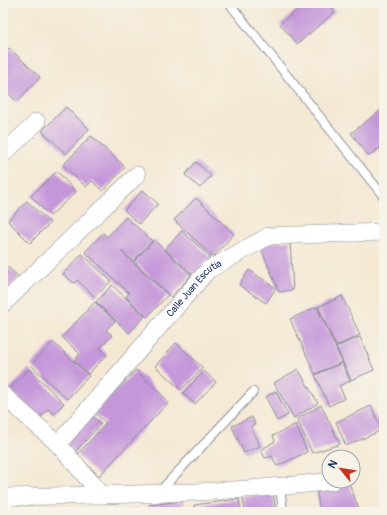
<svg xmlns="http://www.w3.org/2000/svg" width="387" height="515" viewBox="0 0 387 515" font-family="Pangolin,sans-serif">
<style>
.building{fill:#c496da}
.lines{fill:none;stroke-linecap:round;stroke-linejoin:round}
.service-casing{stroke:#888c98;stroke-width:10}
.minor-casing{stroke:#888c98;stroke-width:18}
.service{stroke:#fff;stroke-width:8}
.minor{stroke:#fff;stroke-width:17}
.labels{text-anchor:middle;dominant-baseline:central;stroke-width:3;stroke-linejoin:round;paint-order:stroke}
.street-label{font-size:10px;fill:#1b2f5e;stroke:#f7f3e8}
</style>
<rect width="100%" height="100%" fill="#f7f3e8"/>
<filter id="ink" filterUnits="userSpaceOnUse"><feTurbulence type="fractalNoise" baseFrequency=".025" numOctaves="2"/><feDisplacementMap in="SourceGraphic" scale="8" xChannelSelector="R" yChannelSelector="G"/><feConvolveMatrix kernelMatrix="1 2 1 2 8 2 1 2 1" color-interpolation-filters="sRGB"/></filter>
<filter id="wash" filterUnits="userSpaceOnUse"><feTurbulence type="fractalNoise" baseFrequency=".012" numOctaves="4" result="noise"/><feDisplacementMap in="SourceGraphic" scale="16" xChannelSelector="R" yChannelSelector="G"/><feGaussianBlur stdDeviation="0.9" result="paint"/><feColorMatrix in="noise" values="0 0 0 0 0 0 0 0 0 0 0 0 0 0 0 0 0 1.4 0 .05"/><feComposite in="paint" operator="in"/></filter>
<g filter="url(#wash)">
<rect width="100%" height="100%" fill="#f4e8d3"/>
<g id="blocks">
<!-- building -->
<path class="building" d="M305 3H328L335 12 297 44 280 24Z
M9 48 40 77 17 102 3 88V55Z
M66 107 89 129 66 154 42 131Z
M384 108V145L369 156 351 133Z
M91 136 125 167 103 191 92 181 86 187 63 165Z
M196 162 211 176 200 188 185 175Z
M57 171 76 192 50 216 31 196Z
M143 190 158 204 139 224 124 210Z
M196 198 234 234 213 257 174 220Z
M27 201 50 223 30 243 8 221Z
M126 217 152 241 133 261 121 251 168 295 147 317 126 297 129 293 85 252 103 233 107 237Z
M182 231 210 257 193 275 165 249Z
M154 240 191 275 171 297 134 261Z
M290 241 293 290 279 292 259 243Z
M82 254 111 281 95 297 77 280 74 283 63 274Z
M3 263 19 277 3 294Z
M249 270 276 288 266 303 239 285Z
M112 285 145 316 129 333 96 302Z
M342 296 360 335 336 346 318 307Z
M95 302 115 321 106 330 112 335 100 348 107 355 88 374 74 361 80 354 62 337Z
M317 307 342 362 315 374 290 319Z
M360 337 374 370 351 380 336 347Z
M53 342 89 376 67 399 31 365Z
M176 343 203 368 181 390 155 366Z
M342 363 350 381 339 386 345 398 329 406 315 375Z
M29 369 64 403 54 414 48 409 40 418 9 389Z
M298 369 318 403 294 418 274 383Z
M136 370 169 402 99 476 77 455 106 423 95 413Z
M204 371 216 382 195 404 183 393Z
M276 391 288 415 277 421 266 397Z
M321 405 340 444 312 453 297 419Z
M371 406 382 430 346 446 336 422Z
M90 414 101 424 75 452 65 442Z
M252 417 255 424 251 426 260 446 244 453 232 426Z
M296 424 307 452 277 466 272 456 265 458 261 450 275 441 273 436Z
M349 483 360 512H320L316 489Z
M273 493 276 512H245L243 497Z
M239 499 241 512H195L194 505Z
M182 501 183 512H150L149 505Z
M138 508V512H118V511Z"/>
</g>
</g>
<g filter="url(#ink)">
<use href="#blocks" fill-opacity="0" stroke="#888c98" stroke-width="1"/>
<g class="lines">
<defs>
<path id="service" d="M229 3 384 197
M280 487 283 512
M159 492 253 392"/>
<g id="minor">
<path d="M3 154 37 122"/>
<path d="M3 304 137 175"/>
<path d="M3 395 58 444 102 495"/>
<path id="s1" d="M58 444 208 270 269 236 384 232"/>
<path d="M3 497C113 495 224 494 333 481"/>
<path d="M3 506 6 512"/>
</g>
</defs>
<!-- service casing -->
<use href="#service" class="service-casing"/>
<!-- minor casing -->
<use href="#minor" class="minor-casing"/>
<!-- service -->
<use href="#service" class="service"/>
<!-- minor -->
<use href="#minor" class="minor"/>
</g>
</g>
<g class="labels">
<!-- street labels -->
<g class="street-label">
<text stroke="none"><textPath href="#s1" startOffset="207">Calle Juan Escutia</textPath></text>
</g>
</g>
<!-- margin -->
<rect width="387" height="515" fill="none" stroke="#f7f3e8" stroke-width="16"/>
<!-- north arrow -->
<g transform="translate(341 469) rotate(300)"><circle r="19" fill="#f7f3e8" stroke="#9fa5b1"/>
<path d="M0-3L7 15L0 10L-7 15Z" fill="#c8321e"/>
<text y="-6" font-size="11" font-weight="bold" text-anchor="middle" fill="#1b2f5e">N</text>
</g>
</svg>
